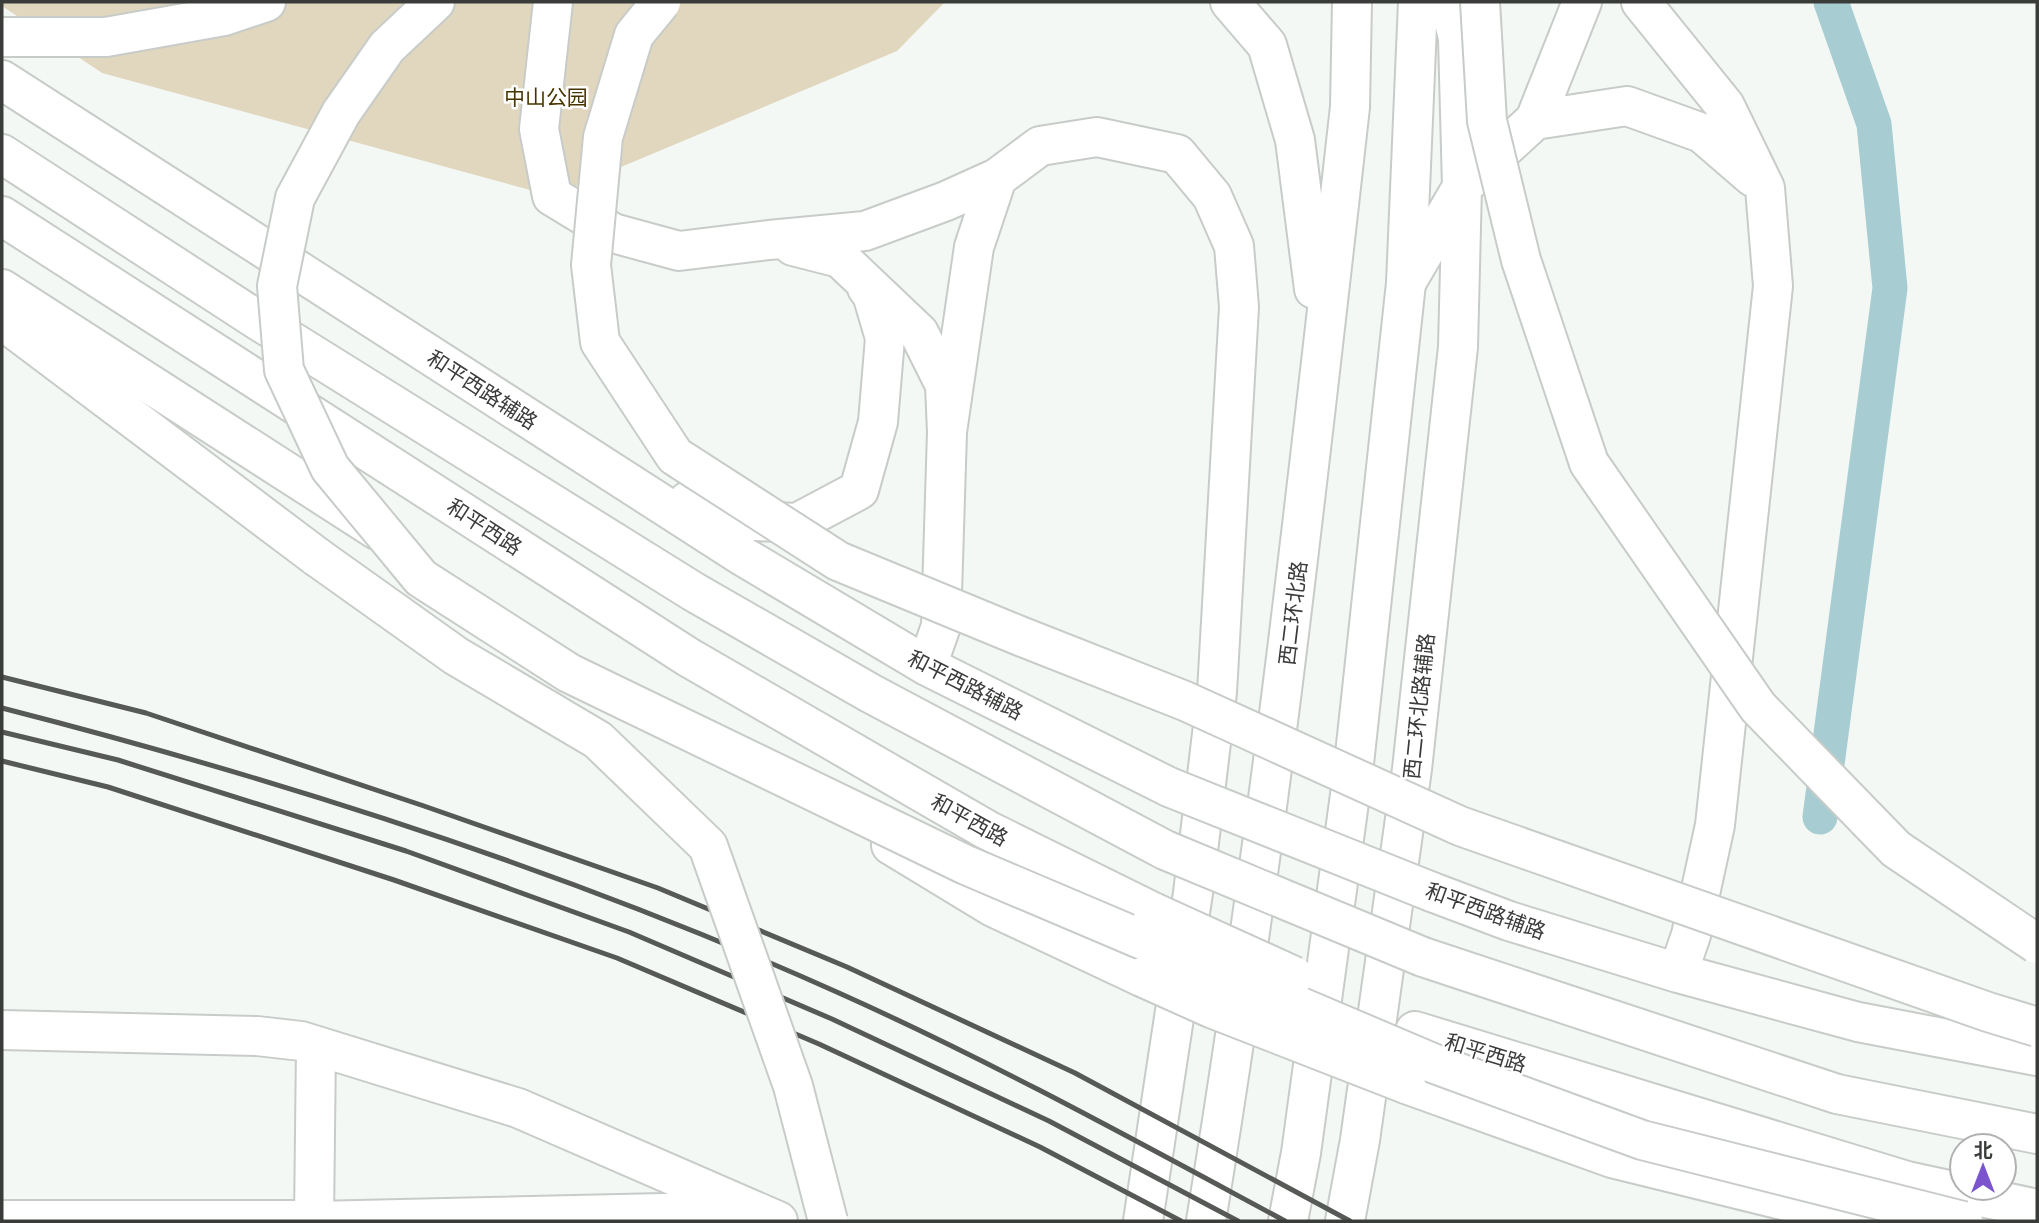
<svg xmlns="http://www.w3.org/2000/svg" width="2039" height="1223" viewBox="0 0 2039 1223" font-family="Lato,'Noto Sans SC',sans-serif">
<style>
.green{fill:#e1d7bf}
.lines{fill:none;stroke-linecap:round;stroke-linejoin:round}
.canal{stroke:#a7cdd2;stroke-width:35}
.minor-casing{stroke:#c8ccc8;stroke-width:42}
.major-casing{stroke:#c8ccc8;stroke-width:42}
.highway-casing{stroke:#c8ccc8;stroke-width:42}
.minor{stroke:#fff;stroke-width:38}
.major{stroke:#fff;stroke-width:38}
.highway{stroke:#fff;stroke-width:38}
.rail{stroke:#575957;stroke-width:5}
.minor-bridge-casing{stroke:#c8ccc8;stroke-width:42;stroke-linecap:butt}
.highway-bridge-casing{stroke:#c8ccc8;stroke-width:42;stroke-linecap:butt}
.minor-bridge{stroke:#fff;stroke-width:38}
.highway-bridge{stroke:#fff;stroke-width:38}
.labels{text-anchor:middle;dominant-baseline:central;stroke-width:5;stroke-linejoin:round;paint-order:stroke}
.park-label{font-size:21px;fill:#473500;stroke:#fff}
.street-label{font-size:21px;fill:#3a3c3a;stroke:#fff}
</style>
<rect width="100%" height="100%" fill="#f4f8f4"/>
<!-- green -->
<path class="green" d="M2 2H945L897 51 552 196 102 73 2 6Z"/>
<g class="lines">
<!-- canal -->
<path class="canal" d="M1820 817 1890 288 1874 124 1831 2"/>
<defs>
<path id="minor" d="M2 1030 257 1036 301 1041 518 1108 778 1221
M2 1220H314L316 1046
M314 1221 708 1212 742 1215"/>
<path id="major" d="M553 2 539 129 552 196 613 233 679 251 769 240 865 231 946 201 997 178
M1641 2 1725 106 1765 188 1773 286 1715 825 1691 935 1678 973
M2 80 744 557 927 666 1169 787
M1535 120 1582 2
M793 246 840 258 919 333 945 385 947 432 941 626 927 666
M1406 283 1462 187 1535 120 1627 106 1702 133 1753 177
M2 289 377 530
M947 432 974 247 997 178 1040 146 1097 137 1177 154 1212 196 1234 246 1239 307 1217 692 1193 893 1143 1221
M688 501 736 520 797 523 859 490 878 422 885 338 872 294 867 288
M891 845 993 907 1142 977
M1432 892 1509 921 1678 973 1858 1022 2037 1056
M1406 1084 1612 1158 1867 1221
M1345 1221 1360 1140 1412 769 1458 347 1462 187 1458 38 1449 2"/>
<path id="highway" d="M1230 2 1267 45 1295 140 1314 289
M2 37H106L224 16 266 2
M341 113 387 47 435 2
M2 154 259 321 694 592 870 693 1165 850
M2 216 688 657 987 830 1153 912
M2 320 317 557
M1423 957 1837 1094 2037 1134
M1415 1031 1907 1181 2037 1209
M1206 1221C1267 852 1308 479 1350 107L1352 2
M1288 1221 1301 1153 1353 773 1406 283 1418 2"/>
</defs>
<!-- minor casing -->
<use href="#minor" class="minor-casing"/>
<!-- major casing -->
<use href="#major" class="major-casing"/>
<!-- highway casing -->
<use href="#highway" class="highway-casing"/>
<!-- minor -->
<use href="#minor" class="minor"/>
<!-- major -->
<use href="#major" class="major"/>
<!-- highway -->
<use href="#highway" class="highway"/>
<!-- rail -->
<path class="rail" d="M2 677 146 713 424 806 658 888 847 967 1075 1073 1350 1221
M2 708C287 781 570 872 839 993 991 1061 1138 1142 1285 1221
M2 732 118 760 406 851 629 932 832 1019 1049 1121 1238 1221
M2 761 108 787 394 880 617 958 819 1044 1040 1147 1181 1221"/>
<defs>
<path id="minor-bridge" d="M1169 787 1432 892
M1142 977 1211 1008 1406 1084"/>
<path id="highway-bridge" d="M661 2 634 35 603 137 591 265 600 342 675 456 838 561 1020 636 1185 701 1460 826 1988 1012 2037 1027
M1480 2 1487 121 1521 260 1589 463 1758 707 1896 849 2037 944
M341 113 295 198 277 286 284 370 330 468 421 578 569 673 966 865 1435 1064 1642 1140 1963 1221
M317 557 456 656 598 740 708 846 793 1086 828 1221
M1165 850 1423 957
M1153 912 1294 976"/>
</defs>
<!-- minor-bridge casing -->
<use href="#minor-bridge" class="minor-bridge-casing"/>
<!-- highway-bridge casing -->
<use href="#highway-bridge" class="highway-bridge-casing"/>
<!-- minor-bridge -->
<use href="#minor-bridge" class="minor-bridge"/>
<!-- highway-bridge -->
<use href="#highway-bridge" class="highway-bridge"/>
</g>
<g class="labels">
<!-- park labels -->
<g class="park-label">
<text x="546" y="96">中山公园</text>
</g>
<!-- street labels -->
<g class="street-label">
<text transform="translate(483 389) rotate(33)">和平西路辅路</text>
<text transform="translate(485 526) rotate(33)">和平西路</text>
<text transform="translate(1292 613) rotate(-83)">西二环北路</text>
<text transform="translate(966 684) rotate(27)">和平西路辅路</text>
<text transform="translate(1418 706) rotate(-84)">西二环北路辅路</text>
<text transform="translate(970 819) rotate(29)">和平西路</text>
<text transform="translate(1486 910) rotate(20)">和平西路辅路</text>
<text transform="translate(1486 1052) rotate(17)">和平西路</text>
</g>
</g>
<!-- border -->
<rect width="2039" height="1223" fill="none" stroke="#3a3c3a" stroke-width="7"/>
<!-- north arrow -->
<g transform="translate(1983 1167)"><circle r="33" fill="#ffffff" stroke="#b0b1b0" stroke-width="2"/>
<path d="M0-5L12 26L0 18L-12 26Z" fill="#7b54cd"/>
<text y="-10" font-size="19" font-weight="bold" text-anchor="middle" fill="#3a3c3a">北</text>
</g>
</svg>
